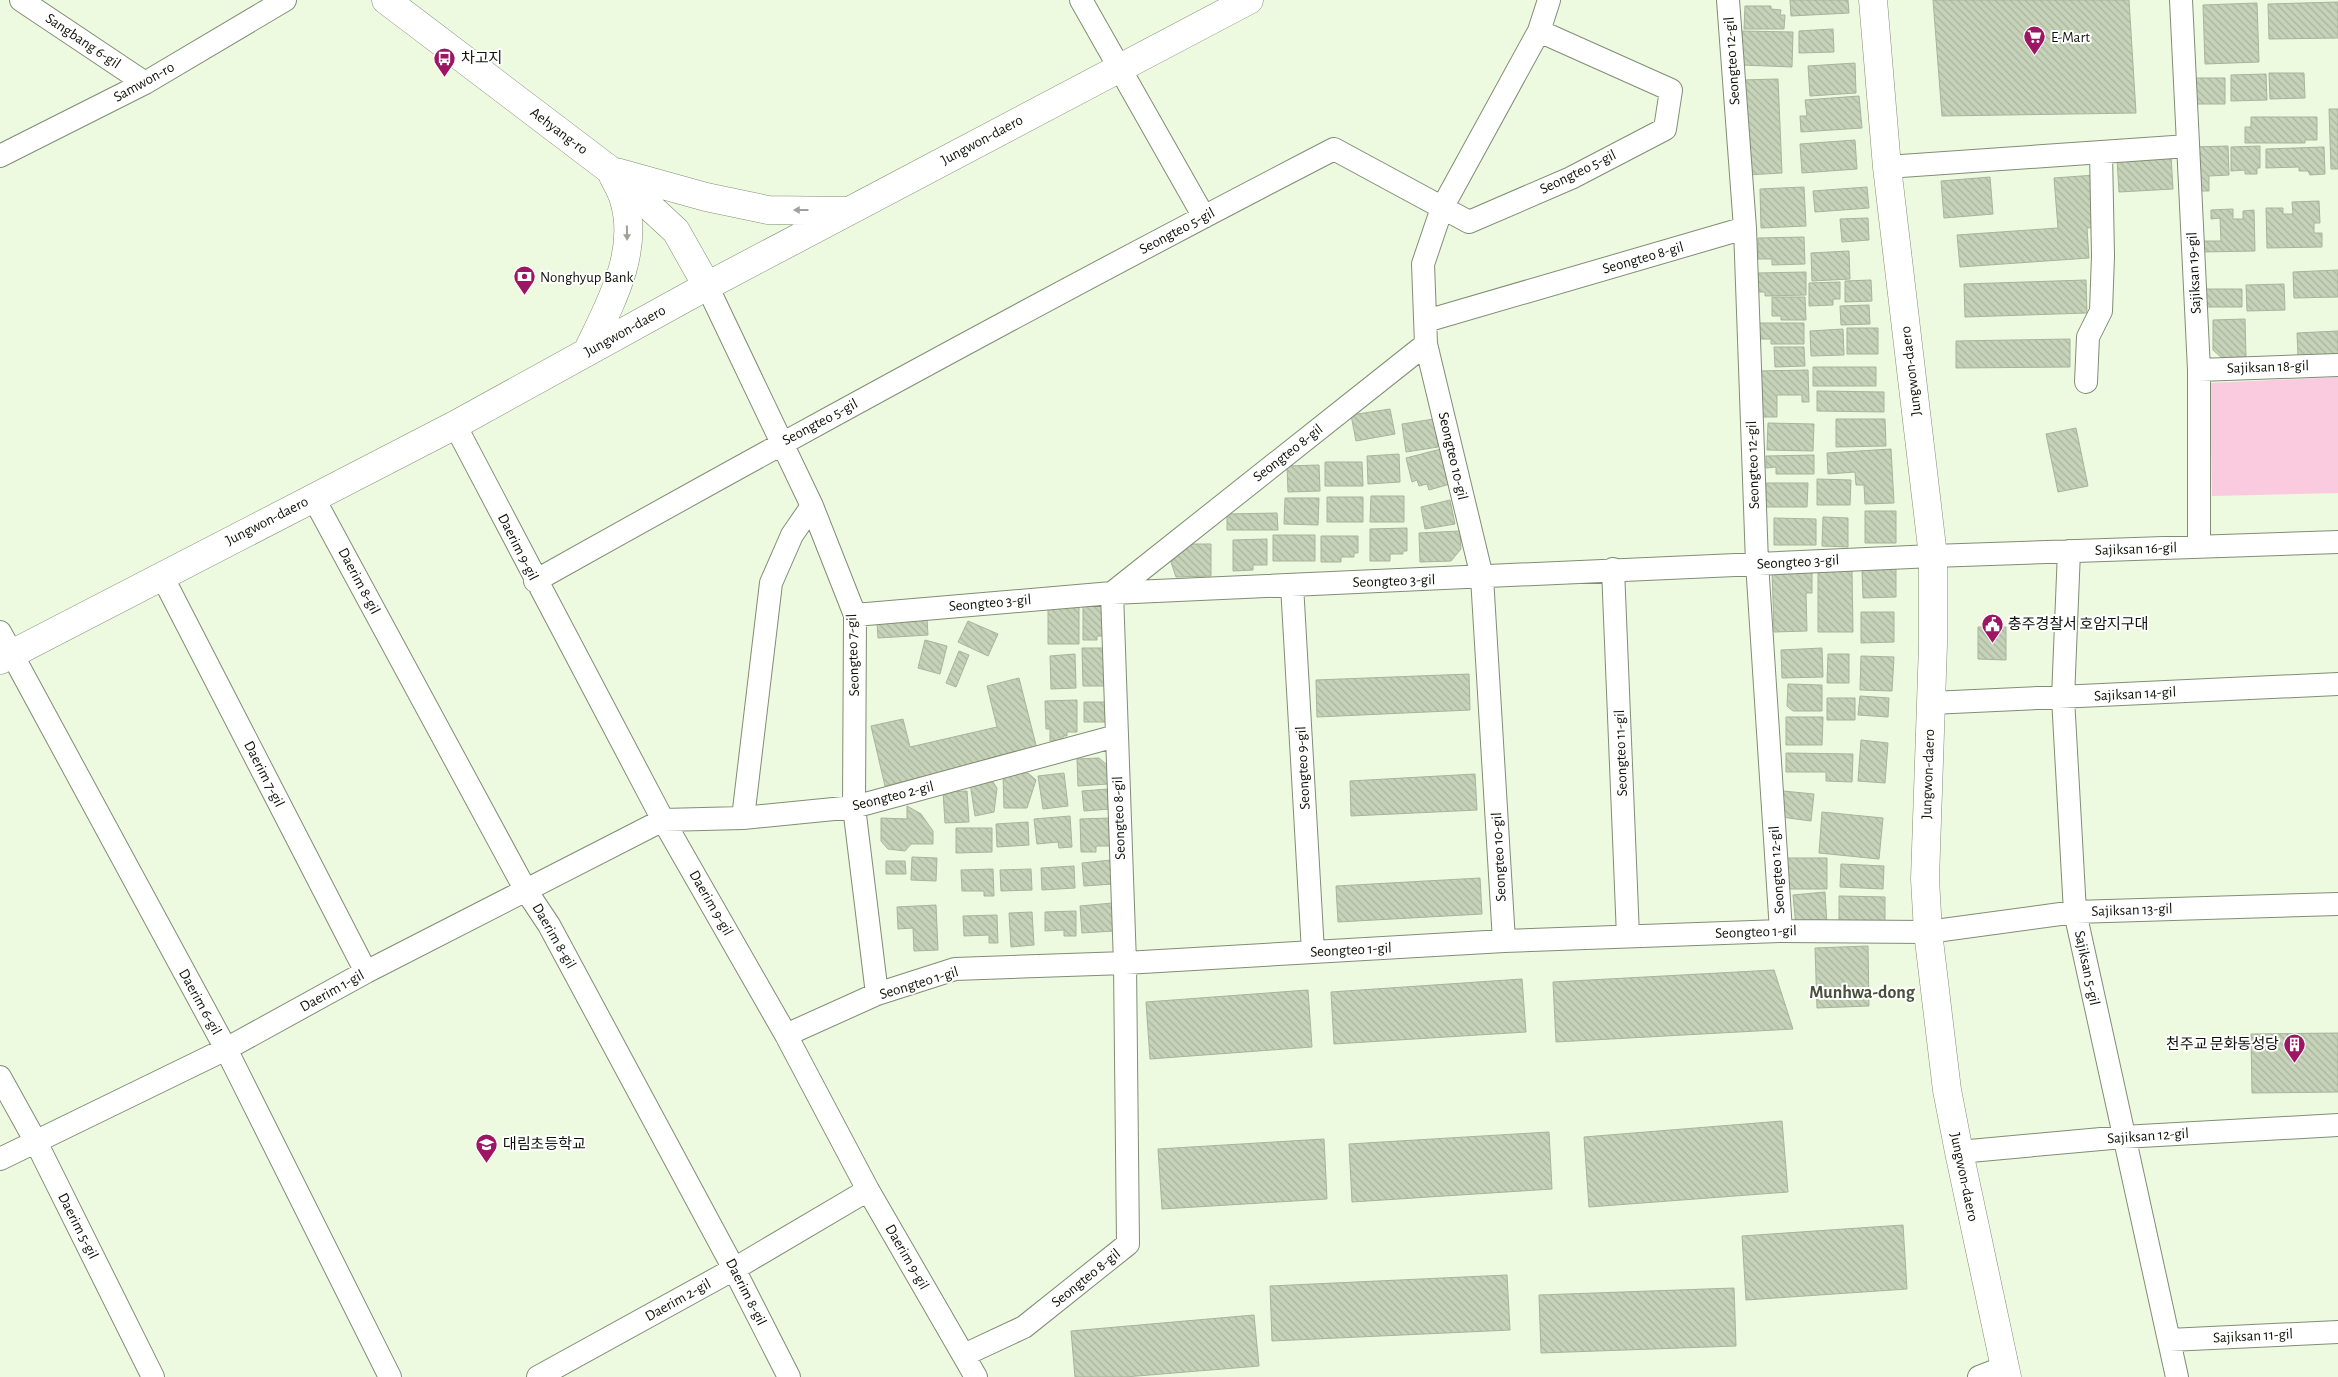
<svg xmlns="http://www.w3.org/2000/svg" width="2338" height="1377" viewBox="0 0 2338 1377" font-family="'Alegreya Sans','Noto Sans KR',sans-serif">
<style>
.pitch{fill:#facbde}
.building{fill:url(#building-back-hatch);stroke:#a8b49b}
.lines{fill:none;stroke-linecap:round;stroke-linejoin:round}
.minor-casing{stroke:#818d75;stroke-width:24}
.tertiary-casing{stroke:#818d75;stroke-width:29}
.minor{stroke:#fff;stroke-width:22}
.tertiary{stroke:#fff;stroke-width:28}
.oneway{fill:#9fa19d}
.labels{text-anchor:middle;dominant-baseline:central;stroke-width:4;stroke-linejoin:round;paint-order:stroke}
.poi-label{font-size:15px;fill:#0f130a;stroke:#fff;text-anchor:start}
.street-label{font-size:15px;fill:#0f130a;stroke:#fff}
.quarter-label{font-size:18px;font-weight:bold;fill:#47513b;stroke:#fff}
</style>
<defs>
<pattern id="building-back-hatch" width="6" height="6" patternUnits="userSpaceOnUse" patternTransform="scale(1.25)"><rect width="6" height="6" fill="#c6d3b8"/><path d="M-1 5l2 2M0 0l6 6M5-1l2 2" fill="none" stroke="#a9b49d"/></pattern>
</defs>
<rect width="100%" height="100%" fill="#edfadf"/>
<!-- pitch -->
<path class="pitch" d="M2338 377V493L2212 496 2210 383Z"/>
<!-- building -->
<path class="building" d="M1790 0H1848L1849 13 1791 16Z
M1933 0H2129L2136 113 1942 116Z
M2338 2V38L2269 39 2268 4Z
M2257 3 2259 62 2205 64 2203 5Z
M1745 6H1771V9L1781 10 1780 15H1785L1784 29H1744Z
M1833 29 1834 52 1799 53V31Z
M1742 31 1793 32 1792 67 1742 65Z
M1855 63 1856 93 1810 96 1808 66Z
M2269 73H2304L2305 98 2270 99Z
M2266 74 2267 100 2231 101V75Z
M2195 78H2225V104H2195Z
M1778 79 1782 173 1746 175 1742 80Z
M1859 96 1862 128 1801 132 1800 116H1807L1805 100Z
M2329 109H2338V169H2331Z
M2251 117H2317V140H2305V143H2245V127H2251Z
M1855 140 1857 169 1802 173 1800 144Z
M2228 146 2229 175 2209 176V191H2195L2193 147Z
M2260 146V168H2257V174H2245V170L2231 171V147Z
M2324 147 2325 174 2310 175 2308 171H2299V167L2266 168V149Z
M2171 156 2173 189 2119 192 2117 159Z
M2095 175 2099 227 2087 228 2089 258 1960 267 1957 235 2058 228 2054 178Z
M1990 177 1993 214 1944 218 1941 181Z
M1804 187 1806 226 1761 228 1760 189Z
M1867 187 1869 208 1815 212 1813 191Z
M2319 201 2320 223H2314V233H2322V247L2267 248 2266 208H2283V214H2293L2292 202Z
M2233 209V219H2243V211L2254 210 2255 251 2202 252V241H2221L2220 218 2211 219V210Z
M1868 218 1869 240 1842 242 1840 219Z
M1804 237 1805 264 1772 265V259H1758V238Z
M1849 251 1850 279 1812 281 1811 253Z
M2338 270V297L2294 298 2293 272Z
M1806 272V295L1765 296V292H1758V273Z
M1871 280 1872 301 1845 302V281Z
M2086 280 2087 313 1965 317 1964 284Z
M1840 282V299H1833V305L1809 306V283Z
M2284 284 2285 310 2247 311 2246 285Z
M2205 289H2242V307H2206Z
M1772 297H1805L1806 320H1781V316H1772Z
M1869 305 1870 324 1841 325 1840 306Z
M2245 319 2246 357 2222 358 2213 350V320Z
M1759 323H1804V344H1771V339H1759Z
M1847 328H1878V354H1847Z
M1843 329 1844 355 1811 356 1810 331Z
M2338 331V354L2298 356 2297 333Z
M2070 339V367L1956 368V341Z
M1774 347H1804L1805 366 1775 367Z
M1813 367H1876V386H1813Z
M1808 370 1809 402H1802V395H1777V417H1757V371Z
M1817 391 1884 392V412L1817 411Z
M1390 409 1395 434 1356 441 1351 415Z
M1434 419 1438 447 1406 452 1402 424Z
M1836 419H1885L1886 446 1836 447Z
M1768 423 1814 424 1813 451 1767 450Z
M2076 428 2088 486 2058 492 2046 434Z
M1441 449 1450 484 1429 490 1427 484 1419 486 1417 480 1412 482 1406 458Z
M1891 449 1894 503 1865 504 1864 485H1856L1855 472 1828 474 1827 453Z
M1399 454 1400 482 1368 484 1367 456Z
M1814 455V474H1776V467L1766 468V456Z
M1325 462H1362L1363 486H1325Z
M1319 465 1320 491 1288 492 1287 466Z
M1817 479 1851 480 1850 505H1817Z
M1766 483H1808L1807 507H1766Z
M1371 496H1404V522H1370Z
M1327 497H1363V522H1327Z
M1285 498H1319L1318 525 1284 524Z
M1450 500 1455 524 1425 529 1421 507Z
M1865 511H1896V543H1865Z
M1277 513 1278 530H1227V514Z
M1823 517 1848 518V547L1822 546Z
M1774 518 1816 519V545H1774Z
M1407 528V551H1403V554H1390V561H1370V529Z
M1460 531 1461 549 1451 561 1420 562 1419 533Z
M1273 535H1315V561H1273Z
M1321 536H1358V553H1354V557H1341V562H1321Z
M1267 539V565H1253V570L1233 571V540Z
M1191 544H1211V576L1176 577 1171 562Z
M1812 568V593H1806L1807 631 1774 632 1772 569Z
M1896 569V597L1863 598 1862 570Z
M1818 571H1852L1853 632H1818Z
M1083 602H1099L1103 608 1104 636H1097V640H1083Z
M1048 604H1079V644H1048Z
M1861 612H1894V642L1861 643Z
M927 619 928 635 878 638 877 622Z
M968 621 998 634 988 656 958 642Z
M1978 627H2006V660L1978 659Z
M925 640 947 646 940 674 918 668Z
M1082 648H1104L1105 686H1083Z
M1822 648 1823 677 1782 678 1781 650Z
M959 651 969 655 956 687 946 683Z
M1075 654 1076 688 1051 689 1050 656Z
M1828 654H1849V683H1827Z
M1861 656 1894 657 1892 691 1860 690Z
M1469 674 1470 710 1317 717 1316 680Z
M1019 678 1037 749 885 786 871 726 903 719 910 747 997 727 987 686Z
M1788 684 1822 685V711H1793L1787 706Z
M1860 696 1889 698 1888 717 1858 715Z
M1827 698H1855V720H1827Z
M1077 700V732H1067V736H1063V741H1050V729H1046L1045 701Z
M1084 702H1108V722H1084Z
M1786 717H1823L1822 745H1786Z
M1861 740 1888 743 1885 783 1858 781Z
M1786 753 1853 754 1852 782 1826 781V772H1786Z
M1099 758 1107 765 1108 784 1078 786 1077 759Z
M1028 773 1036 780 1027 808H1004L1003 774Z
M1064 773 1068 806 1043 809 1038 776Z
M1475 774 1477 810 1351 816 1350 781Z
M993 782 997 788 994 812 975 816 970 783Z
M1108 789 1110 809 1084 811 1082 791Z
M967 791 969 822 945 823 943 792Z
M1783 791 1814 794 1811 821 1781 817Z
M907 806 921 814 933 831V844H911L905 851 888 849 881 841V818L907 819Z
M1822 812 1883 818 1879 859 1819 853Z
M1070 816 1072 847 1059 848 1058 842 1037 844 1034 819Z
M1111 818 1112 846H1096V852H1081L1080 819Z
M1028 822 1029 845 997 847 996 824Z
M956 828H992V852L956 853Z
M912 857 937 858 936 881 911 880Z
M1783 858H1827V889H1783Z
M1111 860 1113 884 1084 886 1082 863Z
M886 861H905L906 874H886Z
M1841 864 1884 866 1883 889 1840 887Z
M1074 866 1075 888 1042 890 1041 868Z
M993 869 994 896H984V891H962L961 870Z
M1031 869 1032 890 1001 891 1000 870Z
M1480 878 1482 914 1338 922 1336 886Z
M1825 892 1827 925 1796 927 1793 895Z
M1839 896 1885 897V922L1839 921Z
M1112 903 1114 931 1082 933 1080 906Z
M936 905 938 950 914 951 913 928 898 929 897 907Z
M1076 911V936H1064V930L1045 931V912Z
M1032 912 1034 945 1011 947 1009 913Z
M997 915 998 943H989V935L964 936 963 916Z
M1868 946 1869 1006 1817 1008 1815 948Z
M1774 970 1793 1029 1556 1042 1553 982Z
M1522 979 1526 1032 1334 1044 1331 992Z
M1308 990 1312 1047 1150 1059 1146 1002Z
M2338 1033V1092L2252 1093 2251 1034Z
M1782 1121 1788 1192 1589 1207 1584 1137Z
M1549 1132 1552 1189 1352 1202 1349 1144Z
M1324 1139 1327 1199 1162 1209 1158 1149Z
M1903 1225 1907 1289 1746 1300 1742 1236Z
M1507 1275 1510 1330 1272 1341 1270 1286Z
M1734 1288 1736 1346 1541 1353 1539 1295Z
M1254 1315 1259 1366 1125 1377H1075L1071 1331Z"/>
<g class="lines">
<defs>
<path id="minor" d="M21 0 145 83
M1081 0 1204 217
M1728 0 1745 228 1757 563 1781 931
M2181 0 2199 370V546
M0 156 145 83 285 0
M1887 167 2188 146
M707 286 812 506 855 615 854 807 877 994
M1426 321 1745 228
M2199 370 2338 365
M2086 382 2088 337 2101 311 2103 256 2101 152
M455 425 663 820 786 1035 868 1190 976 1377
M313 497 525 889 549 925 734 1269 789 1377
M2069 551 2063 698 2075 912 2177 1377
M1613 569 1628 936
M162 576 366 972
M535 581C799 433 1065 288 1334 149L1469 222 1571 178 1665 129 1671 90 1539 31
M1292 585 1313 952
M855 615 1112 593 1933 556 2338 542
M0 632 226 1049 390 1377
M1931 703 2338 684
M743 818 771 583 792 535 812 506
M1504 941 1482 577 1426 344 1423 264 1442 208 1539 31 1549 0
M786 1035 877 994 955 969 1125 963 1504 941 1781 931 1928 932 2075 912 2338 904
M0 1077 36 1142 153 1377
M1959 1152 2123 1137 2338 1125
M0 1159 226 1049 366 972 663 820 743 818 854 807 1116 736
M2169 1340 2338 1332
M964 1355 1024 1327 1128 1244 1125 963 1112 593 1426 344
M538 1377 734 1269 868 1190
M1979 1377 2005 1367"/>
<path id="tertiary" d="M386 0 610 170 676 231 707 286
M1873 0 1887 167 1933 556V644L1925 879 1928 932 1947 1090 1959 1152 2007 1377
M616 172 706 197 768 210 846 211
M587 352C609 306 640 253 624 200 622 192 617 184 613 176
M0 660 455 425 707 286 1249 0"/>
</defs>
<!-- minor casing -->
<use href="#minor" class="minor-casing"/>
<!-- tertiary casing -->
<use href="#tertiary" class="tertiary-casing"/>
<!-- minor -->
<use href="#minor" class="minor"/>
<!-- tertiary -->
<use href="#tertiary" class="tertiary"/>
</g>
<!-- one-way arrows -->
<defs><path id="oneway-solid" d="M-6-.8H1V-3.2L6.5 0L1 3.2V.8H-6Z" transform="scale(1.25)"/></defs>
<g class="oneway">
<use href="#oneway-solid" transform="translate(801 210) rotate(-180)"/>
<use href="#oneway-solid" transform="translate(627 233) rotate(89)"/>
</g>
<!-- icons -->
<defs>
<symbol id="supermarket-pin" viewBox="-11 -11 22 30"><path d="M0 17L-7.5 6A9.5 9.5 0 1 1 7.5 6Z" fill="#9e1563" stroke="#fff"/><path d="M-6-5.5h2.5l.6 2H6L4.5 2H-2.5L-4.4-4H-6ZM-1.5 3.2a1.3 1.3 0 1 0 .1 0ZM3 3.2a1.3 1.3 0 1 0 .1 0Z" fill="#fff"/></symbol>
<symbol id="bus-pin" viewBox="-11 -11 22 30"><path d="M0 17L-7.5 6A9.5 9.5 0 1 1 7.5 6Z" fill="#9e1563" stroke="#fff"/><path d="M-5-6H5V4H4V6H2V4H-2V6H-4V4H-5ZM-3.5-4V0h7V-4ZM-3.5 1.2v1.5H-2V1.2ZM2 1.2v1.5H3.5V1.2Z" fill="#fff"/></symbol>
<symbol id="bank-pin" viewBox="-11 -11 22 30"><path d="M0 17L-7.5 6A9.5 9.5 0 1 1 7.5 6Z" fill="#9e1563" stroke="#fff"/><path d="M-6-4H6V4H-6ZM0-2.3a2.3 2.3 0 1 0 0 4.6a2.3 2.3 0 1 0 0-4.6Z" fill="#fff"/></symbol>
<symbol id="civic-pin" viewBox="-11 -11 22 30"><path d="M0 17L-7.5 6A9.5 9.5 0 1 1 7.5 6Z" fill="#9e1563" stroke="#fff"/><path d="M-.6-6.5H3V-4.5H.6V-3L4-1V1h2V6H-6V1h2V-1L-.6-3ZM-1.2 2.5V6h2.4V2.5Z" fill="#fff"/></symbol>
<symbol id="building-pin" viewBox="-11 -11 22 30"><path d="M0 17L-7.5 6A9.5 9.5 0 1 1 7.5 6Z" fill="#9e1563" stroke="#fff"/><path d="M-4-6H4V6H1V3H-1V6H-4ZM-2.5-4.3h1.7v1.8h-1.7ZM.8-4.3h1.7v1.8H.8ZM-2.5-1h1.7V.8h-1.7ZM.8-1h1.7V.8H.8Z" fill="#fff"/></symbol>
<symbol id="school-pin" viewBox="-11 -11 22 30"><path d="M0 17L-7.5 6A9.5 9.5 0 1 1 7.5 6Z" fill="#9e1563" stroke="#fff"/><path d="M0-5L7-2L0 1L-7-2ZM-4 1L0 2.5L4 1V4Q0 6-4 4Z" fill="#fff"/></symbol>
</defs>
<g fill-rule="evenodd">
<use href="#supermarket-pin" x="2022" y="24" width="25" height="34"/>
<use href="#bus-pin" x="432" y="46" width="25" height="34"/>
<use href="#bank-pin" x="512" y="264" width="25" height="34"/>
<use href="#civic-pin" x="1980" y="612" width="25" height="34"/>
<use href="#building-pin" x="2282" y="1032" width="25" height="34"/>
<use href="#school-pin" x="474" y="1132" width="25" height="34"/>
</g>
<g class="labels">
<!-- poi labels -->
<g class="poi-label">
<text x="2051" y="37">E-Mart</text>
<text x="461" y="58">차고지</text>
<text x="540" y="277">Nonghyup Bank</text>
<text x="2008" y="624">충주경찰서 호암지구대</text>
<text x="2279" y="1044" text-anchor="end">천주교 문화동성당</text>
<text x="503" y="1144">대림초등학교</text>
</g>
<!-- street labels -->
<g class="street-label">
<text transform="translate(83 41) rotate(34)">Sangbang 6-gil</text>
<text transform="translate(1732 61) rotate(-94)">Seongteo 12-gil</text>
<text transform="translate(144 82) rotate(-29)">Samwon-ro</text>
<text transform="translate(559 131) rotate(37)">Aehyang-ro</text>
<text transform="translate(982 140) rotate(-28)">Jungwon-daero</text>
<text transform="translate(1578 172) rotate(-26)">Seongteo 5-gil</text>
<text transform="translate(1177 231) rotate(-28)">Seongteo 5-gil</text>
<text transform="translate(1643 258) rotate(-16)">Seongteo 8-gil</text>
<text transform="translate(2194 273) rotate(-93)">Sajiksan 19-gil</text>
<text transform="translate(625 331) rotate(-29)">Jungwon-daero</text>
<text transform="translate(2268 367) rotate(-2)">Sajiksan 18-gil</text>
<text transform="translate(1911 371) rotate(-97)">Jungwon-daero</text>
<text transform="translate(820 422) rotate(-28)">Seongteo 5-gil</text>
<text transform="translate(1288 453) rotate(-38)">Seongteo 8-gil</text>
<text transform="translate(1453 456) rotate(77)">Seongteo 10-gil</text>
<text transform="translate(1753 465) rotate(-92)">Seongteo 12-gil</text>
<text transform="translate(267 521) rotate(-27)">Jungwon-daero</text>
<text transform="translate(518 547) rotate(63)">Daerim 9-gil</text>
<text transform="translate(2136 549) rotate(-2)">Sajiksan 16-gil</text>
<text transform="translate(1798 562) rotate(-3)">Seongteo 3-gil</text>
<text transform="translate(359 581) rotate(62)">Daerim 8-gil</text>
<text transform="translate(1394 581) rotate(-2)">Seongteo 3-gil</text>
<text transform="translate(990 603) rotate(-5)">Seongteo 3-gil</text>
<text transform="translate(853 655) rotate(-92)">Seongteo 7-gil</text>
<text transform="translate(2135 694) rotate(-3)">Sajiksan 14-gil</text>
<text transform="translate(1621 753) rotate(-92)">Seongteo 11-gil</text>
<text transform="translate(1303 768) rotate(-93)">Seongteo 9-gil</text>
<text transform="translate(264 774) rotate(63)">Daerim 7-gil</text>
<text transform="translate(1928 774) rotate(-88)">Jungwon-daero</text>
<text transform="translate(893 796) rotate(-14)">Seongteo 2-gil</text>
<text transform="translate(1119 818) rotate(-92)">Seongteo 8-gil</text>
<text transform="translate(1499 857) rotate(-93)">Seongteo 10-gil</text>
<text transform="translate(1777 870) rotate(-94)">Seongteo 12-gil</text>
<text transform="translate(711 903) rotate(60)">Daerim 9-gil</text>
<text transform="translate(2132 910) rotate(-2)">Sajiksan 13-gil</text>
<text transform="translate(1756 932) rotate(-2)">Seongteo 1-gil</text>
<text transform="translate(554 936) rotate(60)">Daerim 8-gil</text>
<text transform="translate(1351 950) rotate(-3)">Seongteo 1-gil</text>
<text transform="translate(2087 968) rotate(78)">Sajiksan 5-gil</text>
<text transform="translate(919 983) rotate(-17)">Seongteo 1-gil</text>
<text transform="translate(332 991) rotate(-29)">Daerim 1-gil</text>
<text transform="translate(200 1002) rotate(61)">Daerim 6-gil</text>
<text transform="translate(2148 1136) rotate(-4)">Sajiksan 12-gil</text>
<text transform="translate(1964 1177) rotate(78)">Jungwon-daero</text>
<text transform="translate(78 1226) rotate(63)">Daerim 5-gil</text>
<text transform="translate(907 1257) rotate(60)">Daerim 9-gil</text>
<text transform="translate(1086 1278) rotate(-39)">Seongteo 8-gil</text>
<text transform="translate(746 1292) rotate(63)">Daerim 8-gil</text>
<text transform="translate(678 1300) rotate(-29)">Daerim 2-gil</text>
<text transform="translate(2253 1336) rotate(-3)">Sajiksan 11-gil</text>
</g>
<!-- quarter labels -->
<g class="quarter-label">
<text x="1862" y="993">Munhwa-dong</text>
</g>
</g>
</svg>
